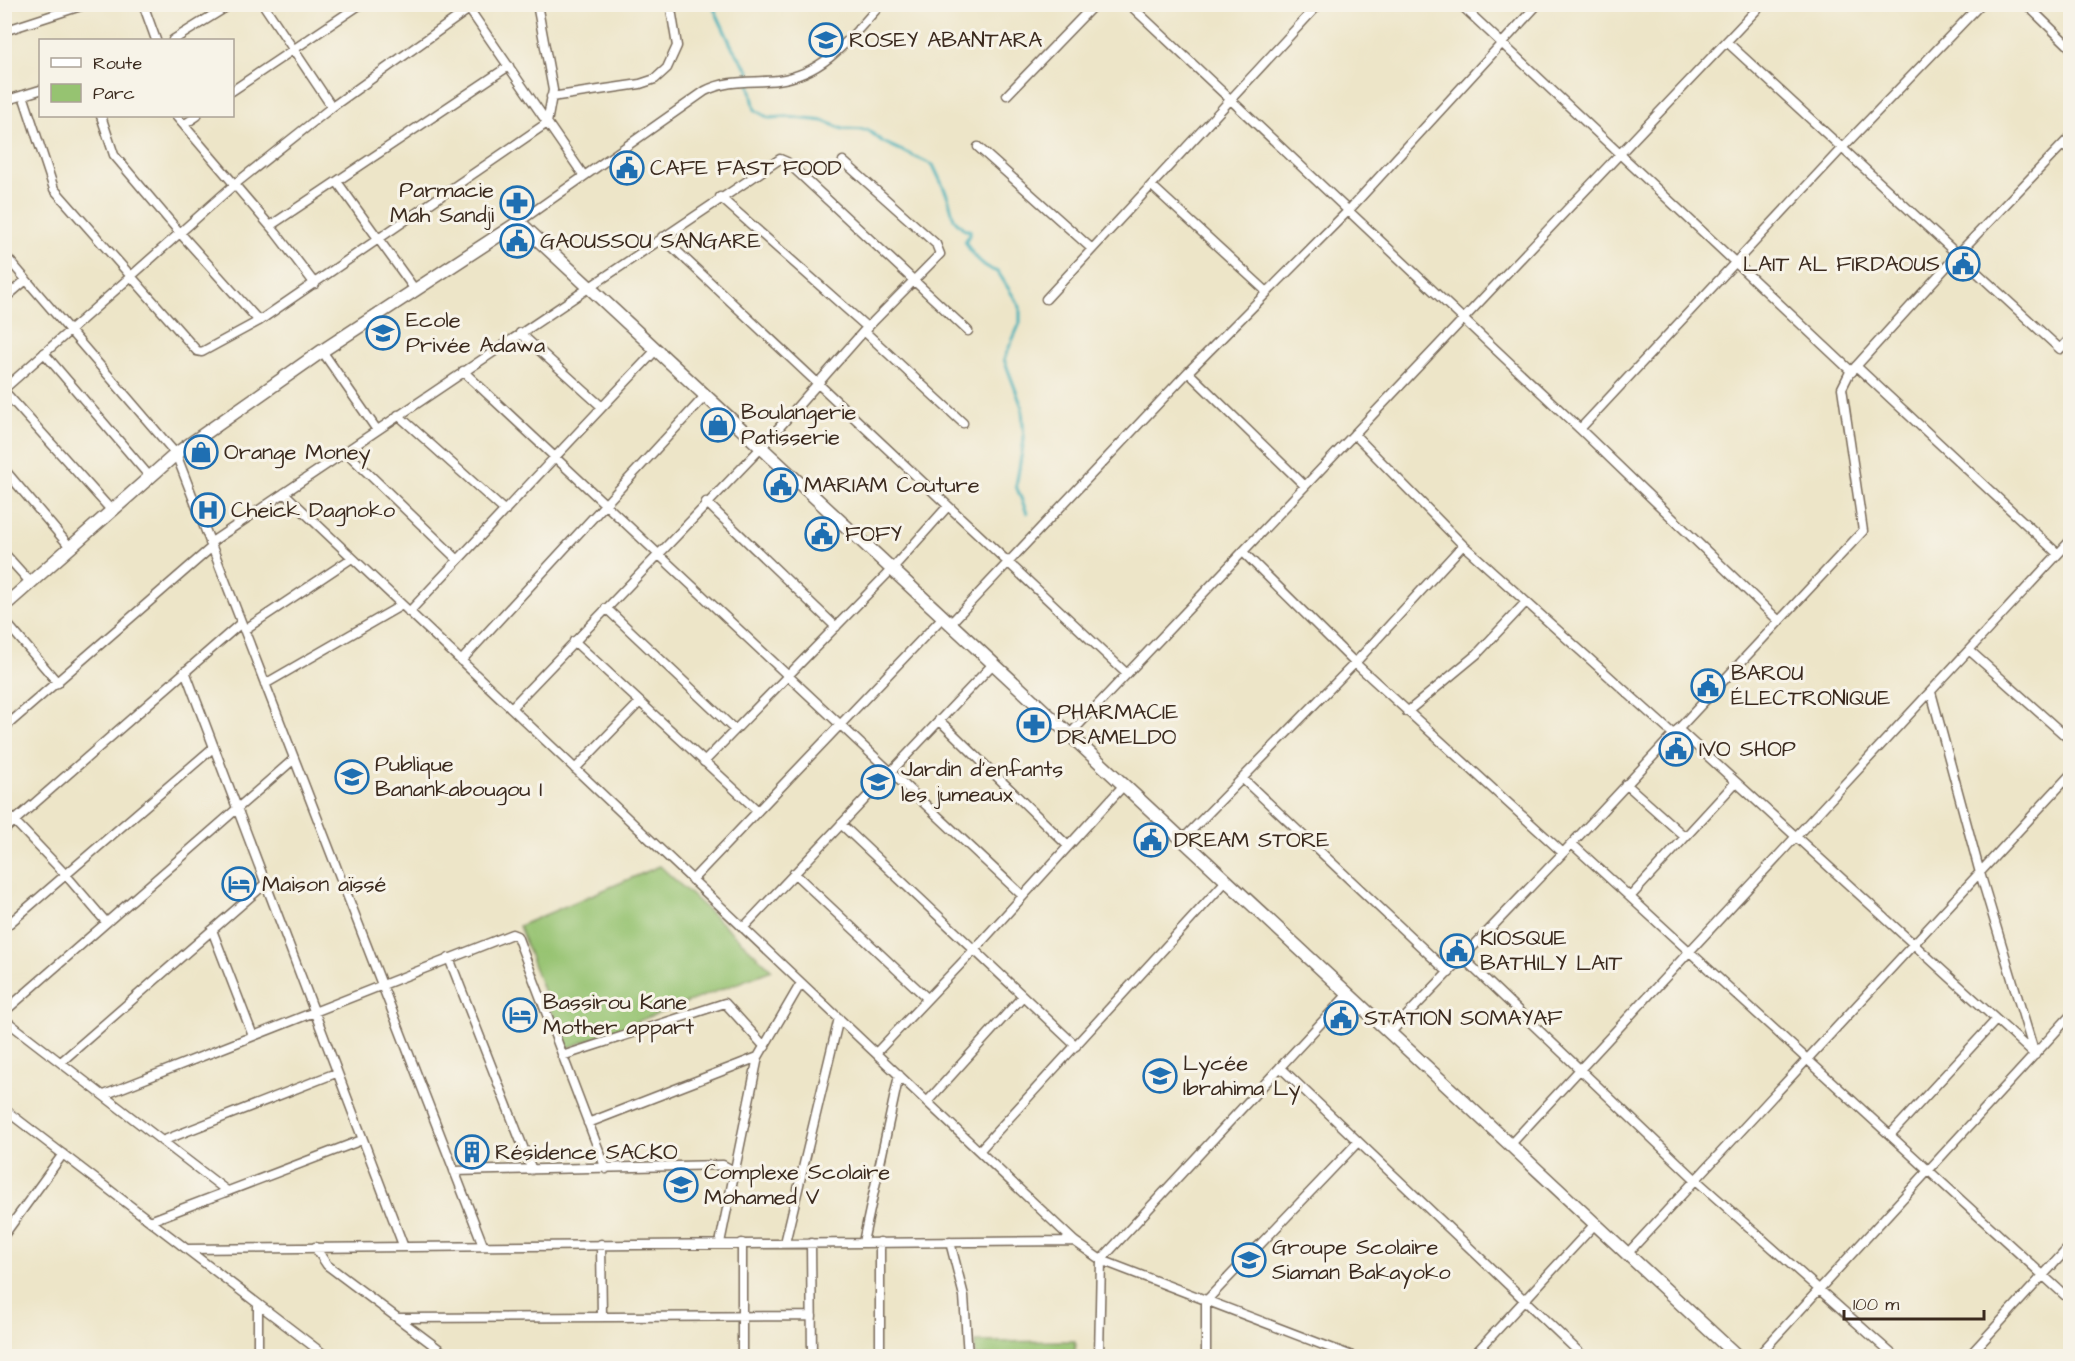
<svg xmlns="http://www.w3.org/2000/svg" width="2075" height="1361" viewBox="0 0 2075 1361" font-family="'Architects Daughter',sans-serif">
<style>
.green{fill:#96c371;stroke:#687648;stroke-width:1.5}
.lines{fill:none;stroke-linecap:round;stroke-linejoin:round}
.stream{stroke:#3daeb7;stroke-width:3}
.minor-casing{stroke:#796b5a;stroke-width:11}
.secondary-casing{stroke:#796b5a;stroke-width:15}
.minor{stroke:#fff;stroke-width:8}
.secondary{stroke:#fff;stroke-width:12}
.labels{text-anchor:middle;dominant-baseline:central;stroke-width:6;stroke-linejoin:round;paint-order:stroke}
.poi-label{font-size:22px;fill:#3b2a1e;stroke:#f7f3e8;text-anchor:start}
</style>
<rect width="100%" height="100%" fill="#f7f3e8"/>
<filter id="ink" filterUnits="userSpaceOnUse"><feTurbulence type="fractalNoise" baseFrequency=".0167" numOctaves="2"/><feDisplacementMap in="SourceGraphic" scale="12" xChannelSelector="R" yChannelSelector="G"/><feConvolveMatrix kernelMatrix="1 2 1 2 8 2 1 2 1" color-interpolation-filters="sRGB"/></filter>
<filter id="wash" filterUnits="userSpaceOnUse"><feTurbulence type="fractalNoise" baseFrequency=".008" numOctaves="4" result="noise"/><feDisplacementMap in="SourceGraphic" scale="24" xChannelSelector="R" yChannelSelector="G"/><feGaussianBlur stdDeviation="1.35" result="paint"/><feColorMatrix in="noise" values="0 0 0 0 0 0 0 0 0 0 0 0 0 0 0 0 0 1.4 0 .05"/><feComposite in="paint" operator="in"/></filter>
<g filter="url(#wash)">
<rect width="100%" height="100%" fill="#ede5c8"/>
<!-- green -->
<path class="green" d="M660 866 772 970 565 1049 519 926Z
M1075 1341V1356H975V1342Z"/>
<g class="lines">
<!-- stream -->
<path class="stream" d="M712 4 732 47 749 71 748 78 755 110 769 118 786 117 824 121 843 129 868 130 883 142 933 165 948 197 954 219 965 230H970V235L965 241C971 254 985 269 998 272L1020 307V323L1004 359 1022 407 1024 440 1016 486 1027 513"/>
</g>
</g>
<g filter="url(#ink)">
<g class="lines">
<defs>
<path id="minor" d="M143 4 156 40
M263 4 332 107
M1129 4 1580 429 1779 621
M1460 4 1852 372
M2026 4 2070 47
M467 6 584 176
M4 31 87 4
M173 40 231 4
M1727 42 2060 349 2070 339
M232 91 361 4
M23 95 54 189 197 351 202 352 259 321 547 123 553 90 537 4
M1007 95 1095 4
M551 97 640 84 655 79 667 68 677 46 671 9
M4 101 40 90
M101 116 114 155 180 233 259 321
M176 116 276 233 315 284
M185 124 197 116
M2063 145 2070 151
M978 147 1092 249
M338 183 416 291
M1152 186 1266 291
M720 197 868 328
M519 222 705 91C729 79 752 83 778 80 825 74 851 37 881 4
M270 226 509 66
M662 237 1127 674
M4 254 176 454 483 1245
M4 299 26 280
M1046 299 1319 4
M864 331 963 423
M520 333 602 407
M322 351 377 430
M44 353 150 477
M1856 366 2058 554
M463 371 1023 896
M1188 372 1305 486
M4 389 235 184 332 107 469 9
M4 391 112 511
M398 415 505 511
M1580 429 1843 147 1981 4
M1354 434 1463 545 1673 734
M345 451 458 560
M4 469 71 548
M284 493 1074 1241 1101 1260 1352 1356
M706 502 836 627
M210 543 780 159 787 162 968 331
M1243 552 1355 663 1563 853
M4 553 31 583
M606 608 735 730
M409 612 656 350
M4 620 58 683
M950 624 1188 372 1349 210 1538 4
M244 630 352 558
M574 641 758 811
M1969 650 2070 740
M461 661 705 396
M185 671 403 1245
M265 684 402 605
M1931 692 1980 873 2035 1055
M511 708 761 448 864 331 940 254 936 244 843 161
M1407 712 1477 654 1526 602
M939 720 1068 846
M4 728 212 547
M1678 729 2035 1055
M1069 735 1762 4
M704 762 891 570 948 506
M575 769 640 702
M1243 779 1449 973
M1626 784 1685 837
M4 810 65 874 106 922
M841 824 1076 1046
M4 830 241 623
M1182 840 1355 663 1463 545
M1572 844 2070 1300
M794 873 927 998
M692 880 943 617
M1630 897 1736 782
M4 928 214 747
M743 928 993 664
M212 930 253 1036
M449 958 532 1170
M1463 958 1696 1180 1894 1356
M4 1012 294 759
M4 1019 227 1191
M1390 1033 1563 853 1863 531 1842 388 1849 374 1958 254 2070 137
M876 1053 974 950 1124 785
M562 1056 725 1003 765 1047
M61 1062 265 884
M1280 1067 1583 1356
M104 1095 512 934 517 936 606 1169
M927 1102 1023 996
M4 1109 326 1356
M588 1123 758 1057
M1890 1135 1996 1020
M162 1141 336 1073
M1510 1145 2070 541
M979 1151 1226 881
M454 1171 723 1165 734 1171
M150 1221 362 1140
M4 1235 63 1154
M863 1242 899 1075
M950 1242 964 1296 968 1356
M720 1243 758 1057 801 983
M742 1243V1356
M785 1243 839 1018
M811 1243 812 1356
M601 1244 602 1317
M315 1247 327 1265 448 1356
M187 1249 1074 1241
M1627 1254 2070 775
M399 1318 812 1316
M258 1356V1305
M880 1356V1242
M1099 1356 1101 1260 1348 994
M1206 1356V1301L1358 1142
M1473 1356 1595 1224
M1758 1356 2070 1016
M1969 1356 2070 1246"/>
<path id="secondary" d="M4 606 176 454 322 351 519 222 1737 1356"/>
</defs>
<!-- minor casing -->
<use href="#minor" class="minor-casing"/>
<!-- secondary casing -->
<use href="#secondary" class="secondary-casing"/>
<!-- minor -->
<use href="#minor" class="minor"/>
<!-- secondary -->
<use href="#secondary" class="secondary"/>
</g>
</g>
<!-- icons -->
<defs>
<symbol id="university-ring" viewBox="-11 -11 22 22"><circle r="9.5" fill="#f7f3e8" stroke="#1f6fb2" stroke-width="1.5"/><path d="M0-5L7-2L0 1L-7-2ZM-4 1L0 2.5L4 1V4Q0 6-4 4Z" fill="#1f6fb2"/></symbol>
<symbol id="civic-ring" viewBox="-11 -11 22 22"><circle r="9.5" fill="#f7f3e8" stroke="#1f6fb2" stroke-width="1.5"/><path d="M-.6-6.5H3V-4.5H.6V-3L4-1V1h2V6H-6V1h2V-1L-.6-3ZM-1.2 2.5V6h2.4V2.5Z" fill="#1f6fb2"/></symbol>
<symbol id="pharmacy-ring" viewBox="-11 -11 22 22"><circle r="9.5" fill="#f7f3e8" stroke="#1f6fb2" stroke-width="1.5"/><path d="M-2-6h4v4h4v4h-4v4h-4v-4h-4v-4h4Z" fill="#1f6fb2"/></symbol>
<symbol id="school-ring" viewBox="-11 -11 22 22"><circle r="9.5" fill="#f7f3e8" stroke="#1f6fb2" stroke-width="1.5"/><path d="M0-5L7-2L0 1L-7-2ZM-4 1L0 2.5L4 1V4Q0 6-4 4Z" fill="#1f6fb2"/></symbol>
<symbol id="shop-ring" viewBox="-11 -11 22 22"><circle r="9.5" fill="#f7f3e8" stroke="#1f6fb2" stroke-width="1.5"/><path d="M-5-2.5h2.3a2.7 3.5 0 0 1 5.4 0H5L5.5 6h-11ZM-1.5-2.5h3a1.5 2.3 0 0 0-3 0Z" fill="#1f6fb2"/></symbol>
<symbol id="hospital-ring" viewBox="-11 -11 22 22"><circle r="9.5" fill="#f7f3e8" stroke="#1f6fb2" stroke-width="1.5"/><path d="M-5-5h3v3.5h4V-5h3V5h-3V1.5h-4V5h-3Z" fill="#1f6fb2"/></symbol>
<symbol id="hotel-ring" viewBox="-11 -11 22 22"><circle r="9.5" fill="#f7f3e8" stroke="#1f6fb2" stroke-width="1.5"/><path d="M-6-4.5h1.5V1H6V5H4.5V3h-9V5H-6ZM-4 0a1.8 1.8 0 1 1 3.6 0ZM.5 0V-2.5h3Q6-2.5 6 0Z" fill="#1f6fb2"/></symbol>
<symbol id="building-ring" viewBox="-11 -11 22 22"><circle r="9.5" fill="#f7f3e8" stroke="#1f6fb2" stroke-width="1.5"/><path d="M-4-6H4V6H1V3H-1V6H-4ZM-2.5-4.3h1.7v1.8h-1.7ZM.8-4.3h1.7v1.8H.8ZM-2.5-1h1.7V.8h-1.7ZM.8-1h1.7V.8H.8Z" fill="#1f6fb2"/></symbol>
</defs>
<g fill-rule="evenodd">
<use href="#university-ring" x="807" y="21" width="38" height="38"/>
<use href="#civic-ring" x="608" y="149" width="38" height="38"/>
<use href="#pharmacy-ring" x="498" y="184" width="38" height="38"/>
<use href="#civic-ring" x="498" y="222" width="38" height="38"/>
<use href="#civic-ring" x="1944" y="245" width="38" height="38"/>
<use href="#school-ring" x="364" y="314" width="38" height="38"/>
<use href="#shop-ring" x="699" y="406" width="38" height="38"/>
<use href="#shop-ring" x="182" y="433" width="38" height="38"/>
<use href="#civic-ring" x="762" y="466" width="38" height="38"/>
<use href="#hospital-ring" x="189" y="491" width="38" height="38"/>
<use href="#civic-ring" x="803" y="515" width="38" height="38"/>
<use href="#civic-ring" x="1689" y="667" width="38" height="38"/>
<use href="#pharmacy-ring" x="1015" y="706" width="38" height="38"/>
<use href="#civic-ring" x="1657" y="730" width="38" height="38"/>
<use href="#school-ring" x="333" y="758" width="38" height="38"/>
<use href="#school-ring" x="859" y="763" width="38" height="38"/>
<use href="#civic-ring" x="1132" y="821" width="38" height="38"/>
<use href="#hotel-ring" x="220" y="865" width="38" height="38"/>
<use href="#civic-ring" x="1438" y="932" width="38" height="38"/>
<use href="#hotel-ring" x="501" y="996" width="38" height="38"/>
<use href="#civic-ring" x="1322" y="999" width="38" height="38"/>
<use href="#school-ring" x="1141" y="1057" width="38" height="38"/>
<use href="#building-ring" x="453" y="1133" width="38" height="38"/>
<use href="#school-ring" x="662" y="1166" width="38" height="38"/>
<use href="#school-ring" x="1230" y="1241" width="38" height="38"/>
</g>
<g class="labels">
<!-- poi labels -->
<g class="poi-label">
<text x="849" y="40">ROSEY ABANTARA</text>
<text x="650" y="168">CAFE FAST FOOD</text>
<text x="494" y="190" text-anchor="end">Parmacie<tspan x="494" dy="25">Mah Sandji</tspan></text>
<text x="540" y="241">GAOUSSOU SANGARE</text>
<text x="1940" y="264" text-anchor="end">LAIT AL FIRDAOUS</text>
<text x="406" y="320">Ecole<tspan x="406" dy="25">Privée Adawa</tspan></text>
<text x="741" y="412">Boulangerie<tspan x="741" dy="25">Patisserie</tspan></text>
<text x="224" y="452">Orange Money</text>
<text x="804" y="485">MARIAM Couture</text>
<text x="231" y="510">Cheick Dagnoko</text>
<text x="845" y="534">FOFY</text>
<text x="1731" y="673">BAROU<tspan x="1731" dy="25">ÉLECTRONIQUE</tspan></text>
<text x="1057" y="712">PHARMACIE<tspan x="1057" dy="25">DRAMELDO</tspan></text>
<text x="1699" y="749">IVO SHOP</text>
<text x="375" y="764">Publique<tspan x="375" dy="25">Banankabougou I</tspan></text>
<text x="901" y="769">Jardin d'enfants<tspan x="901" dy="25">les jumeaux</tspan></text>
<text x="1174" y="840">DREAM STORE</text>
<text x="262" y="884">Maison aïssé</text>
<text x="1480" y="938">KIOSQUE<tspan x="1480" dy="25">BATHILY LAIT</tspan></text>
<text x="543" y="1002">Bassirou Kane<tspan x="543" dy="25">Mother appart</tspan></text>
<text x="1364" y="1018">STATION SOMAYAF</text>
<text x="1183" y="1063">Lycée<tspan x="1183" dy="25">Ibrahima Ly</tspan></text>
<text x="495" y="1152">Résidence SACKO</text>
<text x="704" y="1172">Complexe Scolaire<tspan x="704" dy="25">Mohamed V</tspan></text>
<text x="1272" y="1247">Groupe Scolaire<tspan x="1272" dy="25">Siaman Bakayoko</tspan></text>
</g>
</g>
<!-- margin -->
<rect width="2075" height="1361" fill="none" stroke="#f7f3e8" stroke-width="24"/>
<!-- legend -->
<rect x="39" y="39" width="195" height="78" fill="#f7f3e8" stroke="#aca397" stroke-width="1.5"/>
<rect x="51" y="58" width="30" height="9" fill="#ffffff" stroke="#aca397" stroke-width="1.5"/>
<text x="93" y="69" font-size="18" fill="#3b2a1e">Route</text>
<rect x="51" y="84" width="30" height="18" fill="#96c371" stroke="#aca397" stroke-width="1.5"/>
<text x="93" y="99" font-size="18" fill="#3b2a1e">Parc</text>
<!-- scale -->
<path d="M1844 1310v9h140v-9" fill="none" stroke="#3b2a1e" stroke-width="3"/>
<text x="1853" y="1310" font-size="18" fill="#3b2a1e" stroke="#f7f3e8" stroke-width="4.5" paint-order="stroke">100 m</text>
</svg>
